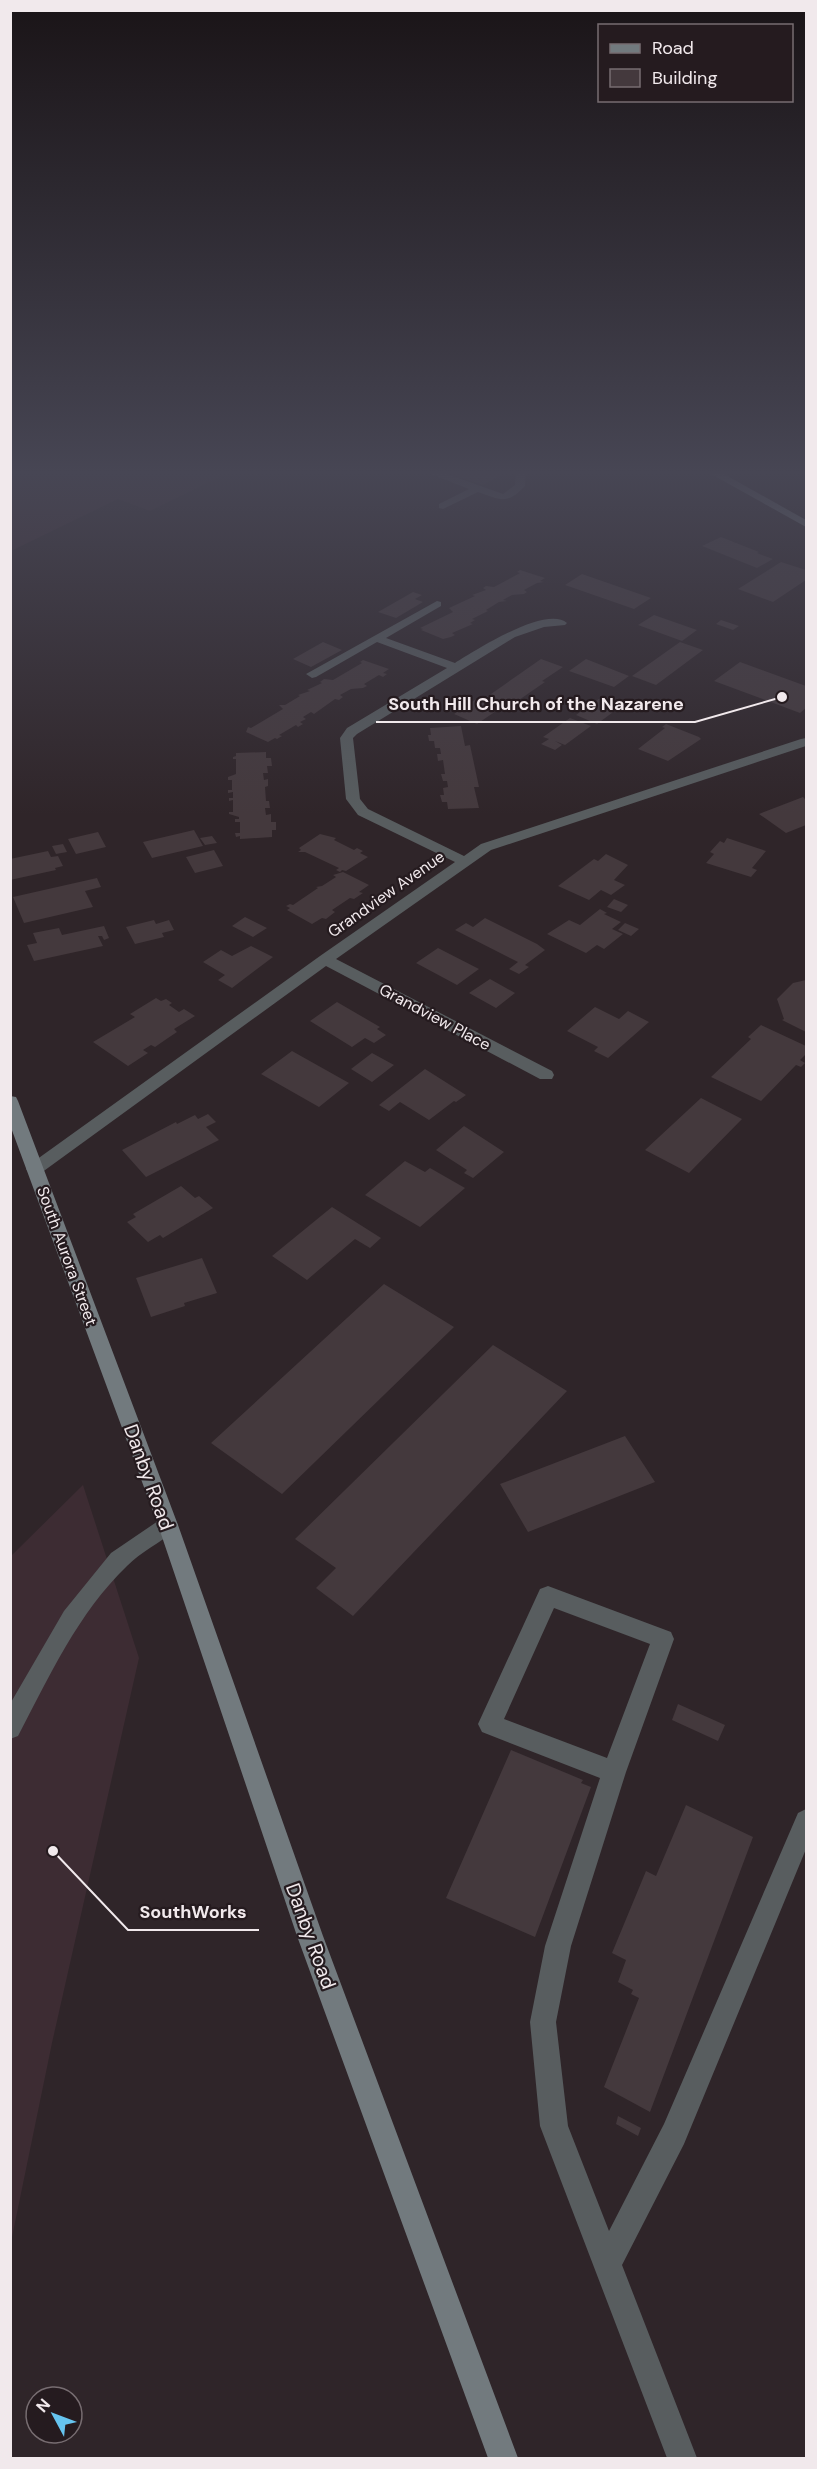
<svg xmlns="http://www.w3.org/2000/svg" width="817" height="2469" viewBox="0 0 817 2469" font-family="'DM Sans',sans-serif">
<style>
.built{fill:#3d2c33}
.building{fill:#44393d}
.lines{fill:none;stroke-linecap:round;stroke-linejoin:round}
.lane{fill:#585d5f;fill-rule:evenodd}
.street{fill:#585d5f;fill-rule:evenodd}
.secondary{fill:#727a7e;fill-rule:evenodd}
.labels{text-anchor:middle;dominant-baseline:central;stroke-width:4.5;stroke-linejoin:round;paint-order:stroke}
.street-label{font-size:16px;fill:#f1e9ec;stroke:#251b1f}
.near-street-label{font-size:20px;fill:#f1e9ec;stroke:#251b1f}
.leader{fill:none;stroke:#f1e9ec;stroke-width:2}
.callout-dot{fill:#f1e9ec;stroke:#251b1f;stroke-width:2}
.callout-label{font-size:18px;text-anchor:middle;font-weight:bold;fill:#f1e9ec;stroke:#251b1f;stroke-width:4.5;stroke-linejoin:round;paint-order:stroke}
</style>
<rect width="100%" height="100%" fill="#2f2529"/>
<!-- built -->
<path class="built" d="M11 469H236L150 511 118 499 11 551Z
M83 1485 139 1658 52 2043 11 2242V1556Z"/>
<!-- building -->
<path class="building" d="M463 469H508L504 471 507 472 483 485 452 475Z
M721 537 759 552 757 553 773 559 757 568 702 546Z
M781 562 806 570V580L773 602 738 589Z
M520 570 545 578 540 581 544 582 537 583 524 590 527 592 524 594 512 595 503 600 507 601 499 602 486 610 488 611 472 619 475 620 470 623 473 624 452 633 455 635 451 637 443 639 421 630 423 629 420 628 453 612 449 608 475 596 472 595 486 590 483 588 486 586 494 587 520 573 517 572Z
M582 574 651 598 634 609 565 585Z
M413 592 422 595 415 599 423 602 396 618 378 612Z
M654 615 697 630 682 641 638 625Z
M721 620 739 626 733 630 716 624Z
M323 642 342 650 311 667 293 659Z
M680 642 703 650 656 685 632 676Z
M541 659 563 667 542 681 545 682 503 711 499 709 477 724 454 714 476 699 481 701Z
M586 659 629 676 614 687 569 671Z
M363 660 389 669 383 673 387 674 383 677 379 675 364 684 367 686 363 688 351 689 340 695 343 697 339 700 335 699 314 714 311 712 303 717 306 719 300 722 303 724 298 727 296 725 279 735 282 736 277 739 275 738 268 742 246 732 248 727 251 728 283 709 279 705H285L300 696 298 695 310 691 307 690 322 683 320 682 324 679 333 680 362 663 360 662Z
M740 662 806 686V708L800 713 714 681Z
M603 696 624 704 597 724 576 715Z
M570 718 591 726 565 745 555 741 562 745 555 750 541 744 549 739 543 737Z
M666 724 699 737 701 739 668 761 638 749 665 728 662 727Z
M461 726 465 746 470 745 479 787H474L479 808 448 809 447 802H442L440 795H444L443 788 448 787 447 781H443L441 774H445L443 760 438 761 437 754H441L440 748H435L434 741H429L428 735H431L430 728Z
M266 752V758H271L272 766H267L268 773H263L264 780 268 779V786L265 787 266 801H269L270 808H265L266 815 271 814V822H276V830H272V837L240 839V836L236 837 235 833H240V822H235V819H239V817L229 814V812H233V800L229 801V798H233V792L228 793V790H232V780H228V777L236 774V759H233V757L236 756V753Z
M803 797 806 800V825L786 833 759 814Z
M194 830 203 846 152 858 143 842Z
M98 832 106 847 76 854 68 839Z
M320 834 336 838 334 840 354 850 357 848 363 851 360 853 368 857 346 871 342 870 340 872 336 870 339 868 305 852H298L301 850 299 848Z
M212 836 217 843 205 845 200 838Z
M727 838 766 851 752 868 757 870 751 877 706 863 714 854 710 852 720 841 724 843Z
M63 844 67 852 56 854 52 846Z
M214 850 223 866 195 873 186 857Z
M48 851 51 857 58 856 63 866 55 868 56 870 10 880V859Z
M606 854 628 865 614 880 625 885 611 895 601 890 589 900 558 886 594 859 598 861Z
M343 872 369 885 359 892 363 893 354 899 350 898 332 910 335 912 326 919 322 918 312 924 287 910 290 908 286 906 290 904 293 905 318 888 316 887 322 886 336 877 333 875Z
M97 878 101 887 85 891 93 907 24 923 13 897Z
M614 899 628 905 621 912 607 907Z
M600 909 607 913 604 914 621 922 612 929 623 934 604 949 597 945 586 953 547 934 569 920 580 925Z
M245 917 267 928 253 937 232 926Z
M485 918 537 944 545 950 525 965 529 967 519 974 509 969 518 962 455 930 466 923 473 927Z
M154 920 156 924 169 920 174 930 162 933 164 937 135 944 126 927Z
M625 923 639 929 631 936 618 930Z
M104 926 109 938 104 940 102 936H98L103 946 34 961 27 945 37 943 33 933 59 928 62 935Z
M251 946 273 957 232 988 218 980 225 975 203 962 221 950 232 956Z
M438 948 479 969 457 985 416 963Z
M490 979 515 993 496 1008 469 993Z
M806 980V1032L782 1020 784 1019 777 999 793 983Z
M156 998 161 1001 166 999 172 1003 169 1005 179 1012 184 1009 195 1016 174 1029 177 1032 168 1038 155 1047 151 1045 143 1050 148 1053 128 1066 93 1042 135 1017 130 1014Z
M337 1002 380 1027 377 1029 386 1035 374 1043 365 1038 352 1047 310 1021Z
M595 1007 619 1019 628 1011 649 1022 608 1058 594 1051 598 1047 567 1031Z
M761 1025 806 1046V1054L800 1060 805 1063 801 1067 796 1065 761 1101 711 1077 751 1039 748 1037Z
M292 1051 349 1083 319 1107 261 1074Z
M372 1053 394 1065 372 1082 351 1069Z
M425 1069 466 1095 456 1102 454 1101 429 1120 400 1102 389 1111 379 1105Z
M701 1098 742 1119 689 1173 645 1150Z
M208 1114 216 1122 206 1127 219 1140 146 1177 122 1150 176 1122 177 1124 195 1115 198 1119Z
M464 1126 504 1152 473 1178 464 1173 467 1170 436 1150Z
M405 1161 425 1172 430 1168 465 1188 420 1227 365 1195Z
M181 1186 195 1198 199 1196 213 1208 163 1238 160 1235 148 1242 127 1222 136 1217 133 1214Z
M332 1207 381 1238 370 1248 355 1239 307 1280 272 1256Z
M202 1258 217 1293 184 1303 185 1306 151 1317 136 1278Z
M384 1284 454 1327 282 1494 211 1443Z
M493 1345 567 1391 353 1616 316 1588 336 1568 295 1539Z
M625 1436 655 1482 528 1532 500 1484Z
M678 1704 725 1725 718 1741 672 1720Z
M511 1750 583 1780 581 1783 591 1787 535 1937 446 1898Z
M686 1805 753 1837 650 2112 604 2087 639 1998 631 1994 633 1990 618 1982 626 1960 612 1953 646 1871 656 1876Z
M618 2116 641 2128 638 2136 616 2124Z"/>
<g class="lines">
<!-- lane -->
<path class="lane" d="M418 469H433L503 494 515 485 516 469H526L525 486C507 505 501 500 478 492L443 509 439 508V504L469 489Z
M168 1516 175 1519 178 1525 175 1531C159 1543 141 1552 127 1566 78 1613 49 1677 18 1736L10 1739V1704L64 1611 111 1553 161 1519Z
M548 1586 671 1632 674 1639 626 1772 571 1946 556 2022 568 2126 609 2231 664 2124 798 1813 806 1809V1849L684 2144 622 2265 697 2458H667L540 2126 530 2022 545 1946 600 1778 482 1732 478 1724 540 1589ZM554 1608 650 1644 607 1758 504 1719Z"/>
<!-- street -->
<path class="street" d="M437 601 441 602V606L386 638 455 663C476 650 546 605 567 623L565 625 544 627 515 637 357 734 353 738 360 799 368 809 464 856 481 844 801 739 806 738V746L491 850 336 959 552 1071 554 1075 552 1079H540L326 966 41 1173H29L26 1169 29 1165 320 956 455 862 358 815 346 799 340 738 347 728 447 668 377 642 316 677 312 678 306 674Z"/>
<!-- secondary -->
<path class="secondary" d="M702 469H715L806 520V527Z
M10 1096 16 1097 18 1101 178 1525 323 1936 518 2458H488L297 1936 158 1525 10 1125Z"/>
</g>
<!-- sky -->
<linearGradient id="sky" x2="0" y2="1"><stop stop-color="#1a1417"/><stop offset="0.58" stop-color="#474654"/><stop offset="1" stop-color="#474654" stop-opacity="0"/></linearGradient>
<rect width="817" height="815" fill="url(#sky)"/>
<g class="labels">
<!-- street labels -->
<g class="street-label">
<text transform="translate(386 894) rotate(-35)">Grandview Avenue</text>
<text transform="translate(435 1017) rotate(28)">Grandview Place</text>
<text transform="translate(67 1256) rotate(70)">South Aurora Street</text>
</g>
<!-- near-street labels -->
<g class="near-street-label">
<text transform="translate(149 1477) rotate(70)">Danby Road</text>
<text transform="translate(311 1936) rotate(70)">Danby Road</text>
</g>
</g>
<!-- callouts -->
<path class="leader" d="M782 697L695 722H376M53 1851L128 1930H259"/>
<g class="callout-dot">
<circle cx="782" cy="697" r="6"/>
<circle cx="53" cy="1851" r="6"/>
</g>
<g class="callout-label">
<text x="536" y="710">South Hill Church of the Nazarene</text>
<text x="193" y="1918">SouthWorks</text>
</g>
<!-- border -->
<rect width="817" height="2469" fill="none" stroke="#f1e9ec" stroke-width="24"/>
<!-- legend -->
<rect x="598" y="24" width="195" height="78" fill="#251b1f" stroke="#776d71" stroke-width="1.5"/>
<rect x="610" y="44" width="30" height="9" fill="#727a7e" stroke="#776d71" stroke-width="1.5"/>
<text x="652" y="54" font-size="18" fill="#f1e9ec">Road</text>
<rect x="610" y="69" width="30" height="18" fill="#44393d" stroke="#776d71" stroke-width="1.5"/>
<text x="652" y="84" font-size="18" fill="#f1e9ec">Building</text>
<!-- north arrow -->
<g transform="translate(54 2415) rotate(311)"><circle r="28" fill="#251b1f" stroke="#776d71" stroke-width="1.5"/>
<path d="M0-4.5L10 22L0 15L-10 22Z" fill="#66c4ef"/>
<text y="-9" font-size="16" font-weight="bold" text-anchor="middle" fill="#f1e9ec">N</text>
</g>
</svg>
